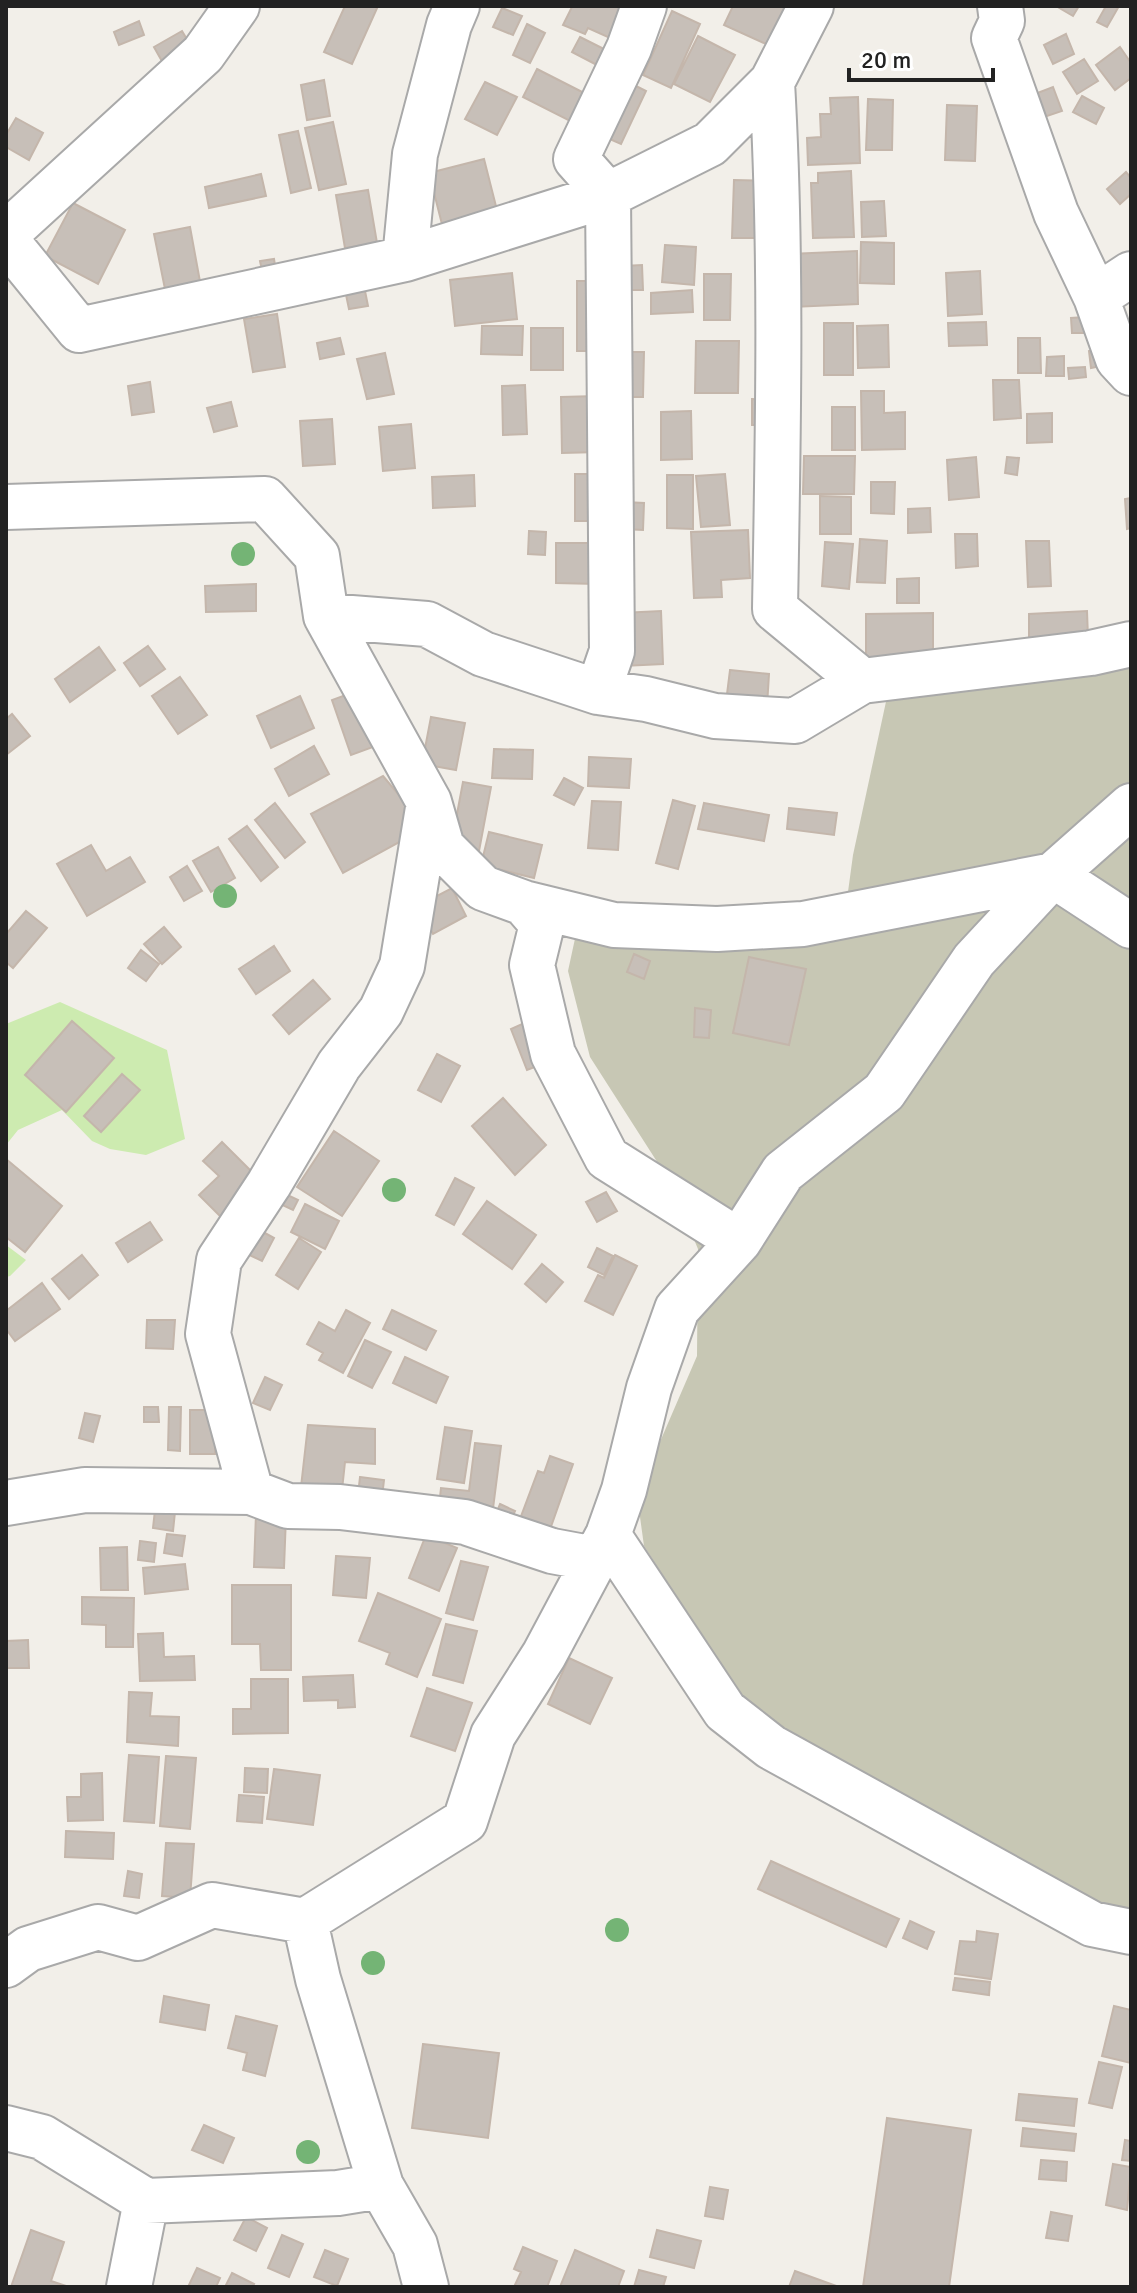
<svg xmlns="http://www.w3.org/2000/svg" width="1137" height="2293" viewBox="0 0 1137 2293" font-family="Signika,sans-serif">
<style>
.construction{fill:#c7c7b4}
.grass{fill:#cdebb0}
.building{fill:#c7bfb8;stroke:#c4b6ab;stroke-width:2}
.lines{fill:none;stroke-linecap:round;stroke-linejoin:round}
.street-casing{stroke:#a9a9a9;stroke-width:48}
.street{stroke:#fff;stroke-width:44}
.tree{fill:#74b475}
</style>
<rect width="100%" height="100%" fill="#f2efe9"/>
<!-- construction -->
<path class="construction" d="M1131 661V1921L1003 1867 750 1710 644 1546 637 1495 697 1356 698 1249 670 1182 590 1057 568 971 576 934 842 936 853 855 887 697Z"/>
<!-- grass -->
<path class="grass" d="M60 1002 167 1050 185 1139 146 1155 110 1149 92 1141 62 1110 18 1130 6 1145V1024Z
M6 1245 26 1260 10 1276 6 1277Z"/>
<!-- building -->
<path class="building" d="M345 6H378L352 64 324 52Z
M570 6H625L610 38 588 28 585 34 563 25 572 7Z
M733 6H784L792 10 775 48 724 25Z
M1056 6H1079L1073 16Z
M1106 6H1119L1107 27 1097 22Z
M502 8 522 16 513 35 493 27Z
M672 11 700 24 671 88 643 75Z
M139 21 144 35 119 45 114 32Z
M527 24 545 33 530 63 513 55Z
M182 31 195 53 167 70 154 47Z
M1066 34 1074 54 1053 64 1044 45Z
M698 36 735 55 710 102 674 84Z
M580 37 604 49 597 65 572 52Z
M1120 47 1131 63V78L1115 90 1096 65Z
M1084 59 1098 81 1077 94 1063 72Z
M537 69 594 98 580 126 523 97Z
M324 80 330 116 307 120 301 85Z
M624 80 646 91 621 144 598 134Z
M485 82 517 97 497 135 465 119Z
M1053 87 1062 111 1041 118 1032 95Z
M1082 96 1104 108 1096 124 1073 112Z
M858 97 860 163 808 165 807 138 821 137 820 114H831L830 98Z
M868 99 893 100 892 150H866Z
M947 105 977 106 975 161 945 160Z
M16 118 43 133 29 160 6 147V135Z
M333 122 346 184 319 190 305 128Z
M298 131 311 188 291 193 279 135Z
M484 159 500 222 445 236 429 173Z
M851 171 854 237 813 238 811 183H818V173Z
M1126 172 1131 178V194L1120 204 1107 189Z
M261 174 266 196 209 208 205 187Z
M734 180 773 181 772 238H732Z
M368 190 377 243 345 248 336 195Z
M884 201 886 236 862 237 861 202Z
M73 203 125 230 98 284 45 256Z
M190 227 201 287 166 294 154 234Z
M861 242 894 243V284L860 283Z
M665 245 696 247 694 285 662 282Z
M857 251 858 304 792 307 790 254Z
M274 259 277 278 264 280 260 261Z
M642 265 643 290H623V266Z
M980 271 982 314 948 316 946 273Z
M512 273 517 319 455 326 450 280Z
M704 274H731L730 320H704Z
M363 281 368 306 349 309 344 285Z
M577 281H602V351H577Z
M692 290 693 312 651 314V293Z
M277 314 285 367 253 372 244 319Z
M1085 317 1086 333H1072L1071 318Z
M986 322 987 345 949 346 948 323Z
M824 323H853V375H824Z
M888 325 889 367 858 368 857 326Z
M482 326H523L522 355 481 354Z
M531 328H563V370H531Z
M340 338 344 354 320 359 317 343Z
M1018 338H1040L1041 373H1018Z
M696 341H739L738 393H695Z
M1099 349 1101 366 1091 368 1089 351Z
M621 352H644L643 397H620Z
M385 353 394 394 367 399 357 359Z
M1064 356V376H1046L1047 357Z
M1085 367 1086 377 1069 379 1068 368Z
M993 380H1019L1021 418 994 420Z
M150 382 154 412 132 415 128 386Z
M525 385 527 434 503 435 502 386Z
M861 391H884V413L905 412V449L862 450Z
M597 396 599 452 562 453 561 397Z
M752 399 767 400 766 425H752Z
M231 402 237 426 214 432 207 408Z
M832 407H855V450H832Z
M691 411 692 459 661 460V412Z
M1052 413V442L1027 443V414Z
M332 419 335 464 303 466 300 421Z
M411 424 415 468 383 471 379 427Z
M804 456H855L854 494H803Z
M976 457 979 497 949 500 947 460Z
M1007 457 1019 458 1017 475 1005 473Z
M575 474H599V521H575Z
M725 474 730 525 701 527 696 476Z
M474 475 475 506 433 508 432 477Z
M667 475H693V529L667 528Z
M871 482H895L894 514 871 513Z
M820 496 851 497V534H820Z
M1131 498V528L1127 529 1125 499Z
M624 502 644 503 643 530 623 529Z
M930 508 931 532 908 533V509Z
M748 530 750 578 721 580 722 597 694 598 691 532Z
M529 531 546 532 545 555 528 554Z
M955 534H977L978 566 956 568Z
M860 539 887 541 885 583 857 582Z
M1026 541H1049L1051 586 1028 587Z
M825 542 853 544 849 589 822 586Z
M556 543H598L597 584 556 583Z
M919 578V603H897V579Z
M256 584V611L206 612 205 586Z
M661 611 663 664 623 666 621 613Z
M1087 611 1088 638 1029 641V614Z
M933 613V658H866V614Z
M148 646 165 669 140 686 124 663Z
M99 647 115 670 70 702 55 679Z
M730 670 769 674 767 706 726 702Z
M180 677 207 715 178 734 152 696Z
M354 692 373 747 351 755 332 700Z
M300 696 314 728 271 748 257 716Z
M12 714 30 736 6 755V719Z
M431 717 465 723 456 770 422 764Z
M314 746 329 774 289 796 275 769Z
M494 749 533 750 532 779 492 778Z
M589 757 631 759 629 788 588 786Z
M383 776 404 801 414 834 343 873 311 814Z
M564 778 583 788 574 805 554 795Z
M463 782 491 787 479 851 451 846Z
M673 800 695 806 678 869 656 863Z
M592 801 621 802 618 850 588 848Z
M275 803 305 842 285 858 255 820Z
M704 803 769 815 764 841 698 829Z
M789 808 837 813 834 835 787 829Z
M247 826 278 867 261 881 229 839Z
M489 832 542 845 534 878 481 865Z
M91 845 106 871 130 857 145 882 87 916 57 864Z
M218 847 235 878 211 892 193 861Z
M187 866 202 891 184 901 170 877Z
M452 888 466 916 433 934 418 906Z
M26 911 47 928 13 968 6 962V934Z
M164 927 181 947 162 964 144 944Z
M274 946 290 971 256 994 239 969Z
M141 950 159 964 146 981 128 968Z
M634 954 650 961 644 979 627 972Z
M749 957 806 969 789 1045 733 1033Z
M313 980 330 999 289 1034 273 1015Z
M695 1008 711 1010 709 1038 694 1037Z
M531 1020 548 1062 527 1070 511 1029Z
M72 1021 114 1058 66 1112 25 1075Z
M437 1054 460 1066 441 1102 418 1090Z
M122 1074 140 1090 101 1132 84 1116Z
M503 1098 546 1145 515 1175 472 1126Z
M334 1131 379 1161 342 1216 297 1187Z
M222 1142 263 1183 226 1222 199 1195 219 1176 203 1161Z
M6 1159 62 1206 25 1252 6 1237Z
M455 1178 474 1188 454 1225 436 1215Z
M281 1192 298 1200 293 1210 276 1202Z
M606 1192 617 1211 597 1222 586 1202Z
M487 1201 536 1235 512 1269 463 1234Z
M305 1204 339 1221 325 1249 291 1232Z
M150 1222 162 1240 128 1262 116 1243Z
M254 1227 274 1238 262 1261 241 1251Z
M299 1238 321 1252 298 1289 276 1275Z
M597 1248 613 1256 604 1275 588 1267Z
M82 1255 98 1275 69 1299 52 1279Z
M615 1255 637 1266 613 1315 585 1301 598 1275 604 1278Z
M542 1264 563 1282 546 1302 525 1284Z
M42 1283 60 1309 15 1341 6 1329V1311Z
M346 1310 370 1323 343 1373 319 1360 323 1353 307 1344 319 1322 335 1331Z
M392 1310 436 1331 426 1350 383 1329Z
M147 1320H175L173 1349 146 1348Z
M365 1340 391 1352 372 1388 348 1376Z
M405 1357 448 1377 436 1403 393 1383Z
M265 1377 282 1385 270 1410 253 1403Z
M144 1407H158L159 1422H144Z
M169 1407H181L180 1451 168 1450Z
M190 1410H215V1454H190Z
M85 1413 100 1416 93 1442 79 1438Z
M308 1425 375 1429V1464L345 1462 342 1490 301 1487Z
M445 1427 472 1431 464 1483 437 1479Z
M475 1443 501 1446 491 1524 438 1516 441 1488 469 1491Z
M550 1456 573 1464 547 1538 517 1527 538 1471 544 1473Z
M360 1477 384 1480 381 1505 357 1503Z
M500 1504 515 1511 508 1526 494 1519Z
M155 1510 175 1512 173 1531 153 1528Z
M256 1514 286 1516 284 1568 254 1567Z
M167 1534 185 1536 182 1556 164 1553Z
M426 1535 457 1548 439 1591 409 1578Z
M140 1541 156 1543 154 1562 138 1560Z
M127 1547 128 1590H101L100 1548Z
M336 1556 370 1558 366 1598 333 1595Z
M461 1561 488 1567 473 1620 446 1613Z
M185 1564 188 1589 145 1594 143 1568Z
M232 1585H291V1670H261L260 1644H232Z
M378 1593 441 1619 417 1677 386 1664 390 1653 359 1641Z
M82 1597 134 1598 133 1647H106V1625L82 1624Z
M446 1624 477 1631 463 1683 433 1675Z
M163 1633 164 1657 194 1656 195 1680 140 1681 138 1634Z
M28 1640 29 1668H6V1641Z
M569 1658 612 1678 590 1724 548 1704Z
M353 1675 355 1707 338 1708V1700L304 1701 303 1677Z
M251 1679H288V1733L233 1734V1709H251Z
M427 1688 472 1703 455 1751 411 1736Z
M129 1692 152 1693 150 1716 179 1717 178 1746 127 1742Z
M129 1755 159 1757 154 1823 124 1821Z
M166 1756 196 1758 190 1829 160 1826Z
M245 1768 268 1769 267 1793 244 1792Z
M274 1769 320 1775 313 1825 267 1819Z
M102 1773 103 1820 68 1821 67 1797H81V1774Z
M239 1795 264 1797 262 1823 237 1821Z
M66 1831 114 1833 113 1859 65 1857Z
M166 1843 194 1844 190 1898 162 1896Z
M771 1861 899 1919 886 1947 758 1889Z
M128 1871 142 1874 139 1898 124 1896Z
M910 1921 934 1932 927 1949 903 1938Z
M977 1931 998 1934 991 1979 955 1974 960 1941 976 1942Z
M955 1978 990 1982 989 1995 953 1990Z
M164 1996 209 2005 205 2030 160 2022Z
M1114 2006 1131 2010V2063L1102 2056Z
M236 2016 277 2026 265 2076 243 2070 247 2053 228 2048Z
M423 2044 499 2053 488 2138 412 2128Z
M1099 2062 1122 2067 1112 2108 1089 2103Z
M1019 2094 1077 2099 1074 2126 1016 2120Z
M887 2118 971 2130 949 2287H863Z
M204 2125 234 2138 223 2163 192 2150Z
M1023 2128 1076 2134 1074 2151 1021 2146Z
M1125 2140 1131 2141V2161L1122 2160Z
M1041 2160 1067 2162 1066 2181 1039 2179Z
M1113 2164 1131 2167 1127 2210 1106 2205Z
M710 2187 728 2190 723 2219 705 2216Z
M1051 2212 1072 2216 1068 2241 1046 2238Z
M246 2217 267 2228 256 2251 234 2240Z
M31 2230 64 2242 51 2281 69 2287H11Z
M657 2230 701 2241 694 2268 650 2257Z
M282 2235 303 2244 289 2277 268 2268Z
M523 2247 557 2261 547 2287H514L521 2272 514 2269Z
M325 2250 348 2259 337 2286 314 2277Z
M575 2250 624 2271 618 2287H560Z
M197 2268 220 2278 216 2287H188Z
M639 2270 666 2277 663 2287H634Z
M795 2271 839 2287H789Z
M232 2273 254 2284 252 2287H225Z"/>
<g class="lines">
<defs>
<path id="street" d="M1000 6 1002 21 994 38 1056 213 1096 297 1118 359 1131 373
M772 82C782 257 778 434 775 609L862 681 1091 653 1131 644
M6 234 203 54 237 6
M6 240 79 330 405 259 608 195 710 144 772 82 811 6
M405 259 415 154 449 25 457 6
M1096 297 1131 274
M6 507 265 499 317 556 326 616 429 802 442 847 483 888 524 903 614 925 717 929 803 924 1053 875 1131 926
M326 616 427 624 483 654 598 692 646 699 715 716 795 721 862 681
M598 692 612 651 608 195 576 159 629 48 644 6
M428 808 402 966 381 1011 339 1065 269 1184 219 1260 208 1334 251 1492 288 1506 340 1507 465 1522 552 1551 595 1559
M524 903 542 924 532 965 553 1054 607 1158 739 1241
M6 1503 85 1490 251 1492
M608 1535 725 1711 771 1747 1092 1924 1131 1932
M305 1921 318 1979 381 2186 415 2245 426 2287
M6 1965 28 1949 98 1927 138 1938 212 1905 305 1921 465 1821 493 1735 544 1655 608 1535 624 1490 649 1388 677 1309 739 1241 783 1172 884 1092 974 960 1053 875 1131 806
M6 2128 42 2137 146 2201 338 2193 381 2186
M129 2287 146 2201"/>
</defs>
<!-- street casing -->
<use href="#street" class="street-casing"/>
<!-- street -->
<use href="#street" class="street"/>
</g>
<!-- trees -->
<g class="tree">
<circle cx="243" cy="554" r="12"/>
<circle cx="225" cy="896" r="12"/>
<circle cx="394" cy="1190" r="12"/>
<circle cx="617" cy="1930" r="12"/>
<circle cx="373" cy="1963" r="12"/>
<circle cx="308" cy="2152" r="12"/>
</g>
<!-- border -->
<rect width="1137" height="2293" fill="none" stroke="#222222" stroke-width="16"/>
<!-- scale -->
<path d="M849 68v12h144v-12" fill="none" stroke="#222222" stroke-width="4"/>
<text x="861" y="68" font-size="24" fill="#222222" stroke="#ffffff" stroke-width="6" paint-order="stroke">20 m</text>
</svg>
